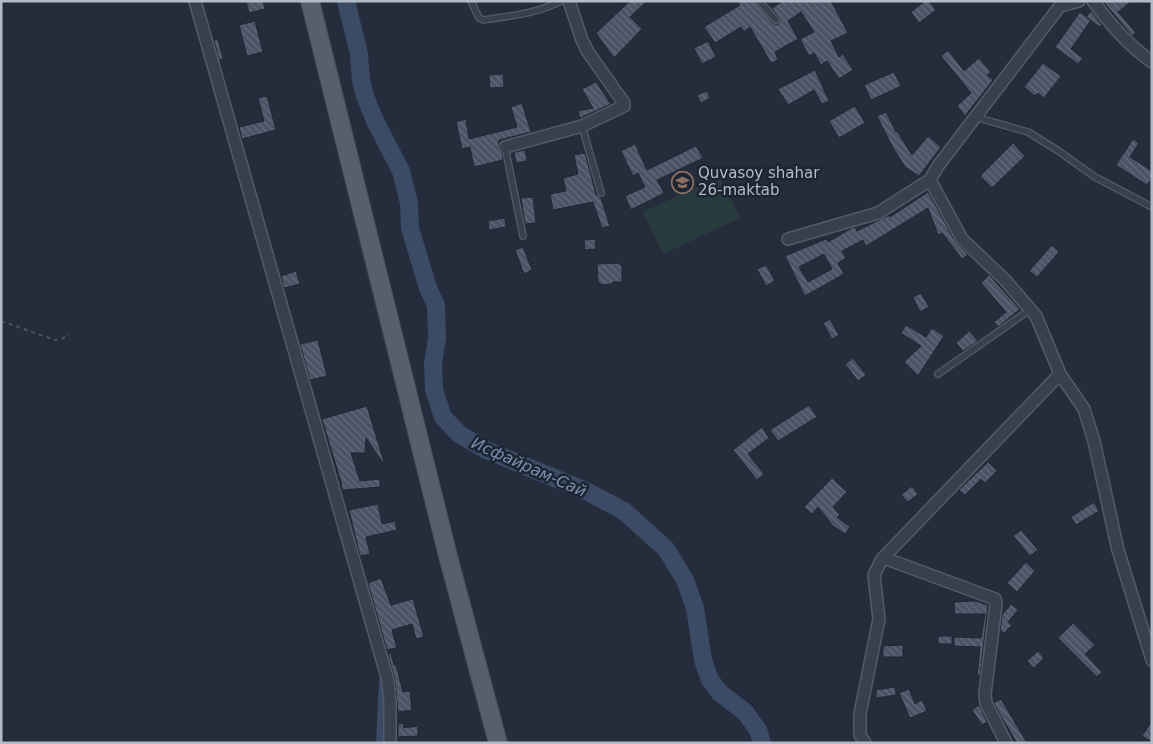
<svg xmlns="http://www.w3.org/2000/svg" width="1153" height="744" viewBox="0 0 1153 744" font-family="'DejaVu Sans',sans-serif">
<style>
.grass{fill:#273a3e}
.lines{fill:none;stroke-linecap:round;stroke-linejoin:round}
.canal{stroke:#3b4a65;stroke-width:10}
.river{stroke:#3b4a65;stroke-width:18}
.building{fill:url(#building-back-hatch);stroke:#1f2734;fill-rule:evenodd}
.lane-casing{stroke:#535b68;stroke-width:8}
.street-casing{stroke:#535b68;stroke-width:14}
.primary-casing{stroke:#414956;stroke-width:20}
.path{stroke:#44575b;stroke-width:2;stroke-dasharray:4 4;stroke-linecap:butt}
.lane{stroke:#38404d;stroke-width:5.5}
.street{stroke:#38404d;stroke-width:11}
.primary{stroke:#565f6d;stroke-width:18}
.labels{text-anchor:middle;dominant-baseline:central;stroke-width:5;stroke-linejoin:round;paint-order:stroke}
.poi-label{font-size:15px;fill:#b4bbc8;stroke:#1d2532;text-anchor:start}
.water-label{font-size:16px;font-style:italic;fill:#7d8faf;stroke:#1d2532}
</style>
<defs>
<pattern id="building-back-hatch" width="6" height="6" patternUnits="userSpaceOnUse" patternTransform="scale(1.25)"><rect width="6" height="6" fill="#4b5465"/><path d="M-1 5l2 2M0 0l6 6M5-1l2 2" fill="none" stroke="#636b7a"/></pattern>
</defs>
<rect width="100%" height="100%" fill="#252d3d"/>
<!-- grass -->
<path class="grass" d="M720 176 740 218 663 254 643 212Z"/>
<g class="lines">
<!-- canal -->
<path class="canal" d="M381 743 384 681"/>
<!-- river -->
<path class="river" d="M346 1 359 54 361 80 365 96 375 121 401 171 409 203 410 228 428 288 436 305 437 338 433 364 434 390 443 417 459 434 486 450 586 491 624 511 666 549 685 580 695 608 703 660 710 680 720 693 745 712 758 730 762 743"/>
</g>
<!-- building -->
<path class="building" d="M246 1H263L265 9 249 13Z
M630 1H647L630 17 642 29 614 58 596 33Z
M737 1H754L773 23 776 25 779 23 780 19 772 8 783 1H831L848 33 831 41 839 57 843 54 853 70 839 79 827 61 821 65 814 53 809 56 800 39 814 32 801 12 788 21 798 39 775 52 778 60 771 63 750 27 744 32 741 27 715 43 704 27 740 5Z
M925 1H929L936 10 919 23 911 12Z
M1103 1H1132L1118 12 1136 33 1132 36Z
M1091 11 1102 25 1100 27 1086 17Z
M1080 12 1091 20 1071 49 1083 58 1078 64 1055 47Z
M255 21 263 52 247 56 239 25Z
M218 39 223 59 219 60 214 40Z
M708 41 716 57 702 64 694 48Z
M948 50 964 71 979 58 991 72 987 75 993 80 965 116 957 106 971 93 941 56Z
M1043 63 1061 76 1044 98 1038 93 1035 96 1024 87Z
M815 70 829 101 822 104 814 90 788 105 778 89Z
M894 72 901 86 871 100 864 85Z
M503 74 504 87 490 88 489 75Z
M596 82 611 104 580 118 578 111 593 108 582 89Z
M707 91 710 98 701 103 697 95Z
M267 96 276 130 242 139 239 127 264 121 258 98Z
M522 103 531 132 499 140 498 148 502 153 503 160 474 167 470 147 462 149 456 122 466 119 469 139 517 127 511 107Z
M855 106 865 123 839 138 829 121Z
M886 112 896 132 897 131 912 155 928 136 941 147 919 176 905 167 893 148 877 116Z
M1133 139 1139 143 1130 157 1152 171V178L1147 185 1116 165Z
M1013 143 1025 156 992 188 980 176Z
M635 144 647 170 696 146 703 158 657 180 664 193 631 210 625 196 645 187 638 173 633 176 621 151Z
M525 150 527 161 516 163 514 152Z
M585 153 596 194 601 198 610 226 602 228 593 202 553 210 550 194 566 191 563 178 578 174 574 155Z
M928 192 956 243 968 255 962 259 942 233 938 235 928 208 866 246 863 240 842 251 846 258 838 263 844 274 805 296 785 256 826 239 828 242 852 228 855 227 857 231 889 215 890 217ZM824 254 832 269 808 282 799 267Z
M533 197 536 223 525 224 521 198Z
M505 218 506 227 489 230 488 221Z
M595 239 596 249 585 250 584 240Z
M1052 245 1059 252 1037 277 1029 271Z
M523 247 532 270 524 274 515 250Z
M619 263 622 267V282H613L611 284 603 285 598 282 597 264Z
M766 265 775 281 766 286 757 269Z
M296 271 300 284 284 288 281 276Z
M989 275 1020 309 998 327 994 322 1006 312 981 283Z
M921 293 929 307 920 312 913 297Z
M830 319 839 335 832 339 823 323Z
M906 325 926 337 932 328 944 336 918 376 904 362 921 346 901 333Z
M969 331 978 341 963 351 956 343Z
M318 340 327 376 310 380 300 344Z
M853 358 866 375 858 381 845 364Z
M809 405 817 417 778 441 770 430Z
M367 406 384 462 383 463 366 438 365 453H351L360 481 380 479V487L342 490 341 482 322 419Z
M762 427 769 438 748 454 764 474 757 480 733 450Z
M988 462 997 471 985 483 981 479 965 495 959 490Z
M832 478 847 492 833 507 840 515 837 517 850 527 845 534 833 526 818 507 812 514 804 507Z
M912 486 918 494 908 502 901 495Z
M1094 502 1099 511 1076 525 1071 517Z
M378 504 382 524 395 521 397 530 366 537 370 554 360 556 349 510Z
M1021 530 1038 550 1030 556 1013 536Z
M1026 562 1035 571 1017 592 1007 583Z
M381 578 391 605 413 599 424 637 416 639 412 624 392 630 397 648 387 650 368 583Z
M975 601 988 605 980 676H977L980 647 954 646V637L981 638 985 614H955L954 602Z
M1011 604 1018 610 1008 622 1012 625 1004 633 1000 630 1002 615Z
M1073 623 1095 645 1085 654 1102 672 1097 677 1058 638Z
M938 636H952V644H938Z
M903 645V657H883V646Z
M1038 651 1044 658 1034 668 1027 661Z
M391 653 394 665H396L403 692 410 691 412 710 398 712 395 680 388 654Z
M895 687 896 695 876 698V690Z
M909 689 915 704 922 700 927 711 910 718 899 693Z
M1001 699 1027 743H1017L999 713 994 703Z
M979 705 987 722 982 725 972 710Z
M1152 721V742L1142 736Z
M403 723 404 728 418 726V736L398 737V724Z"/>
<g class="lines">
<defs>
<path id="lane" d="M471 1 479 18 483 20C510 16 536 14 561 1
M759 1 776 20
M975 117 1028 132 1057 150 1095 177 1152 207
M582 126 601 193
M505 147 523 236
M938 374 1031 309"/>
<path id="street" d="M195 1 388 681 390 703V743
M1093 1C1111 25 1128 45 1152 62
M505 147 582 126 624 106V103L588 52 582 40 569 1
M930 180 962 239 1005 280 1036 316 1060 374 1084 409 1094 441 1118 550 1152 660
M788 239 878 213 930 180 938 166 1060 6 1079 1
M884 558 995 599 996 604 985 694 986 703 1006 743
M865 743 860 735V714L879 619 874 575 882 559 1060 374"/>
<path id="primary" d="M310 1 448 556 498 743"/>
</defs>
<!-- lane casing -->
<use href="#lane" class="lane-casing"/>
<!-- street casing -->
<use href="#street" class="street-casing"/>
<!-- primary casing -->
<use href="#primary" class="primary-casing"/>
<!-- path -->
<path class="path" d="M1 321 55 340 62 339 69 334"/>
<!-- lane -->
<use href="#lane" class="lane"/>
<!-- street -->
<use href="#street" class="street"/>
<!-- primary -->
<use href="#primary" class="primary"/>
</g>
<!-- icons -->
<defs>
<symbol id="school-ring" viewBox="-11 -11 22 22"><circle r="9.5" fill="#1d2532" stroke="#8d6e63" stroke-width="1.5"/><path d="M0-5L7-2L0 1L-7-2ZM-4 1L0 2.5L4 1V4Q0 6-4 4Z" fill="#8d6e63"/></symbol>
</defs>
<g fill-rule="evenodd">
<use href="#school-ring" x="670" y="170" width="25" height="25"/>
</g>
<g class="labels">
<!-- poi labels -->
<g class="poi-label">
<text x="698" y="173">Quvasoy shahar<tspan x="698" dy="17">26-maktab</tspan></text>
</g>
<!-- water labels -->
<g class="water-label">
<text transform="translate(529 467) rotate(24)">Исфайрам-Сай</text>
</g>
</g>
<!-- border -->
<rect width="1153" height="744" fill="none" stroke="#b4bbc8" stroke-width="5"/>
</svg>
